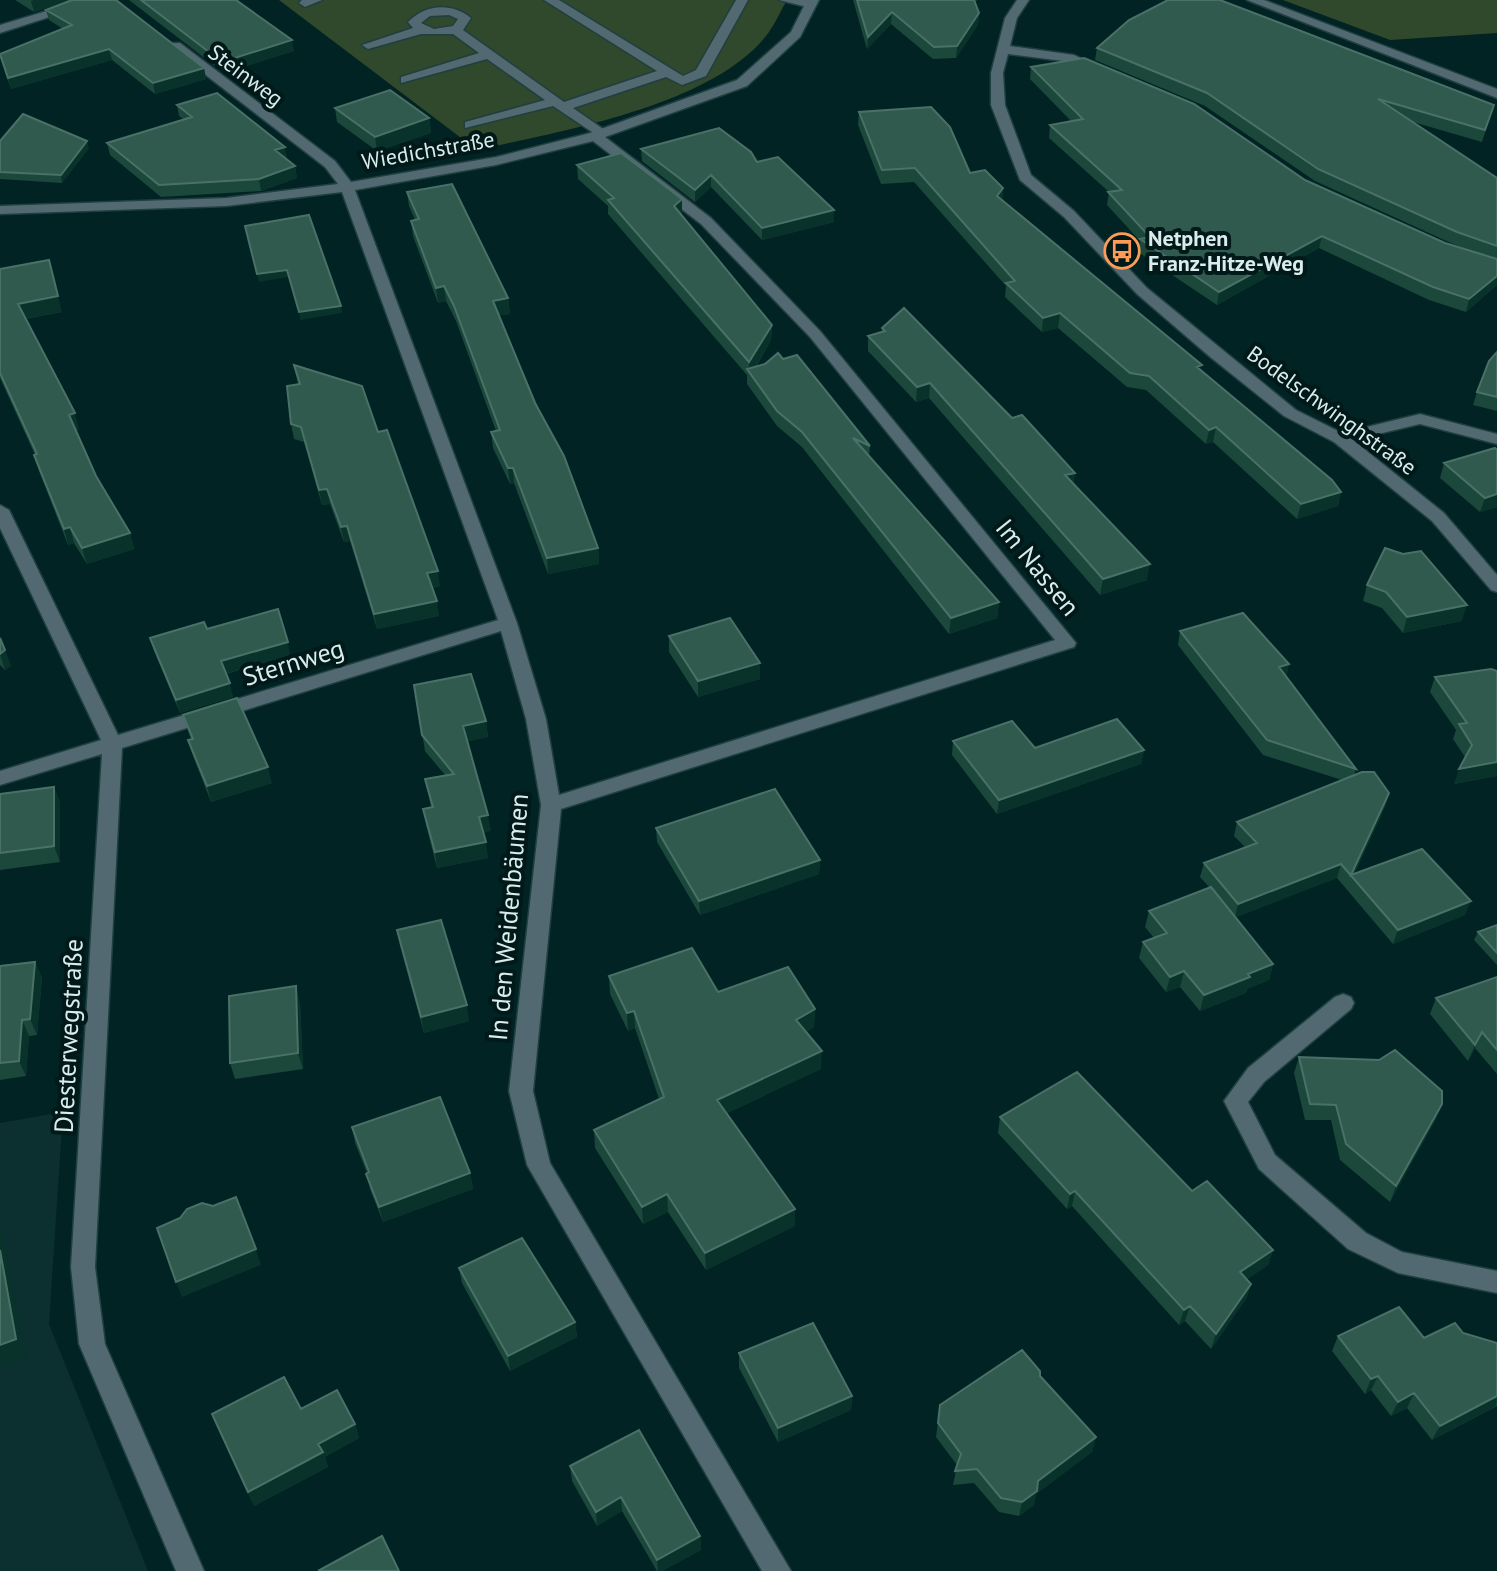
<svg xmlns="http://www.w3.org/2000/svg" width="1497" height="1571" viewBox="0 0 1497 1571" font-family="'PT Sans',sans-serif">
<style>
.built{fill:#0c2f30}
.green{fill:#30482c}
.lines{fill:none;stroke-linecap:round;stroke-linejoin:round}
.service-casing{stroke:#1f3f40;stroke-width:3}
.minor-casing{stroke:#1f3f40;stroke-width:3}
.service{fill:#526972;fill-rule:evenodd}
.minor{fill:#526972;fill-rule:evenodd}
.wall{fill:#1b483b}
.shaded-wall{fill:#08322a}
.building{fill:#305a4e;stroke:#4a7167;stroke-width:2}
.labels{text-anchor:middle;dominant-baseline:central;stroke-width:8;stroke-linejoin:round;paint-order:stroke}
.far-street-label{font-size:22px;fill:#daecec;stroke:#011919}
.far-poi-label{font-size:22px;font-weight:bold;fill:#daecec;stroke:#011919;text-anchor:start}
.street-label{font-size:26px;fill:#daecec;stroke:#011919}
</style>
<rect width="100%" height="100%" fill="#012324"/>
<!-- built -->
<path class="built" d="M63 1112 49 1324 148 1571H0V1123Z"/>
<!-- green -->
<path class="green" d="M279 0H787C781 10 776 22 769 32 716 105 561 131 477 150Z
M1283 0H1497V33L1390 40Z"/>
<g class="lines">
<defs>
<path id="service" d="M302 0H322L305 7 299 3Z
M544 0H559L683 76 696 70 736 0H748L706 76 682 85 666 77 573 108 606 131V137L601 138 553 106 465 128V122L545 100 487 59 401 83V77L479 53 453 34H421L368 49 362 45 413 28 408 22C425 4 452 2 471 18L463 30 564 102 657 71ZM449 15 458 19 453 26 434 29 421 23 430 16Z
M779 0H809L817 4 811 8Z"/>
<path id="minor" d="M83 0H102L0 33V25Z
M807 0H819L800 37 747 86 605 137 711 218 820 331 1076 643 1074 647 561 809 533 1091 550 1163 791 1571H762L527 1165 509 1091 541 805 526 719 501 631 122 748 95 1267 105 1344 204 1571H176L79 1344 71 1267 102 754 0 785V771L101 740 0 528V505L9 510 118 735 498 620 342 192 226 206 0 214V206L226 198 338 184 325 167 172 49V43H180L335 161 351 182 496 157 590 133 737 80 791 32ZM593 141 701 224 810 337 1055 640 559 795 546 719 517 623 355 190 496 165Z
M1017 0H1029L1017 18 1010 46 1074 55 1107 70 1101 74 1071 62 1008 54 1003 73 1005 105 1031 175 1074 211 1147 288 1296 410 1342 433 1420 414 1497 434V444L1420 424 1353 440 1444 513 1497 575V592L1491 590 1432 521 1334 442 1284 416 1209 356 1137 294 1064 217 1020 180 991 105V73L1005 18Z
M1247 0H1264L1497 89V98Z
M1343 994 1351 997 1354 1003 1351 1009 1264 1082 1248 1102 1275 1155 1366 1233 1402 1252 1497 1271V1293L1398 1273 1348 1249 1259 1169 1224 1101 1248 1068 1335 997Z"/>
</defs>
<!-- service casing -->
<use href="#service" class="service-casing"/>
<!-- minor casing -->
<use href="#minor" class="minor-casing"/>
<!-- service -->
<use href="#service" class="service"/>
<!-- minor -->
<use href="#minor" class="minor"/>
</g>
<!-- wall -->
<path class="wall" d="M15 0H116L204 68 206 79 155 94 112 60 11 89 0 57 63 29 49 20 46 10 71 0 34 12Z
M129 0H236L294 51 224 73Z
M853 0H977L975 3 979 13 978 25 956 58 933 59 891 24 867 49Z
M1097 48 1490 117 1482 142 1413 122 1497 178V285L1466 312 1429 300 1319 248 1217 305 1138 252 1140 241 1107 205 1109 192 1049 138 1050 125 1071 121 1030 79 1031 67 1305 180 1445 243 1482 255 1453 244 1315 181 1205 106 1095 60Z
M177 105 287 158 286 159 295 166 297 178 261 191 161 197 110 155 107 143 183 119 179 116Z
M335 108 429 118 431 133 377 151 337 122Z
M859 112 970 173 1003 188 1002 201 1201 370 1341 492 1338 506 1297 519 1213 442 1206 444 1146 390 1127 387 1058 328 1042 332 1005 297 1006 286 914 182 881 184 858 125Z
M0 141 89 148 62 183 0 179Z
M641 149 757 162 834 210V222L762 240 711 187 695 202 642 161Z
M577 165 682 213 681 214 772 325 771 340 756 367 870 446 869 456 999 602 997 618 949 634 802 447 777 426 747 384V375L608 214V206L578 179Z
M407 192 508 298 510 314 499 315 598 548 599 564 548 574 514 483 510 484 493 448 491 432 496 431 456 321 446 301 438 303 413 236 411 221 415 220 409 206Z
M0 269 62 312 25 319 79 429 76 430 96 476 130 533 134 549 87 564 74 543 68 545 39 471 34 455H35L0 378Z
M882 328 1012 418 1075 473 1073 484 1147 580 1100 595 929 398 916 402 868 351V336L882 332Z
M1497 352V411L1473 405 1477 392Z
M294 365 378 432 440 586 432 588 439 616 377 629 350 541 344 542 330 504 322 505 304 442 294 439 291 424 298 384Z
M1497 450V507L1480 512 1440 478 1444 463Z
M1385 548 1462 621 1403 633 1382 608 1363 601 1367 585Z
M207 629 290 655 226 674 233 697 180 713 154 651 150 638Z
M1180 631 1289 664 1286 676 1356 769 1354 776 1389 793 1385 807 1354 874 1465 915 1393 944 1337 878 1235 917 1273 964 1269 980 1247 989 1246 993 1200 1011 1180 987 1166 992 1139 958 1143 942 1154 938 1145 927 1149 911 1210 888 1200 877 1204 863 1245 847 1234 836 1237 822 1342 780 1263 755 1178 645Z
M669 636 760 663V679L698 697 669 652Z
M0 638 11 666 5 670 0 665Z
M1491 669 1497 776 1454 784 1465 757 1453 739 1456 730 1430 692 1435 677Z
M414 685 486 721 488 737 468 741 491 831 483 832 488 858 437 868 426 825 423 809 431 807 425 779 445 775 425 751Z
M183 715 272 783 211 802 193 756 188 740H191Z
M953 741 1035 748 1144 750 1141 764 997 814 952 755Z
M54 787 60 803V862L0 870V794Z
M656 828 820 860 819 874 700 915 657 842Z
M1497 925V965L1474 940 1478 932Z
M397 930 469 1021 424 1033 400 946Z
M35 962 42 978 37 1035 29 1036 26 1076 0 1080V966Z
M609 976 718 992 815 1009 814 1027 806 1032 821 1069 727 1113 795 1209V1226L706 1270 668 1212 643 1224 595 1148 594 1130 659 1099 635 1028 628 1031 610 994Z
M1497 977V1074L1475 1048 1468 1061 1430 1014 1436 998Z
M300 1002 303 1069 235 1079 230 1063Z
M1299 1057 1436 1119 1390 1202 1340 1160 1331 1120H1305L1294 1073Z
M1000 1117 1192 1191 1273 1250 1268 1265 1247 1279 1251 1284 1246 1299 1211 1349 1185 1321 1179 1325 1072 1206 1067 1209 998 1133Z
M352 1127 470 1173 473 1189 383 1222 370 1189 367 1173 355 1143Z
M459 1268 575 1322 577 1337 510 1371 462 1283Z
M1463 1333 1497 1343V1406L1432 1440 1407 1408 1391 1416 1371 1390 1365 1394 1332 1351 1338 1336 1424 1338Z
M739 1353 852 1396 851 1410 778 1442 739 1368Z
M1040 1376 1096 1437 1092 1452 1036 1494 1034 1505 1019 1516 999 1512 974 1483 953 1485 957 1465 936 1437 940 1405Z
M301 1409 355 1424 359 1438 325 1457 328 1467 254 1506 212 1414Z
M570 1466 700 1536 701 1550 662 1571H657L622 1511 597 1526 572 1481Z"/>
<!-- shaded-wall -->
<path class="shaded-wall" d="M34 0H73L34 12 31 1Z
M892 12 891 24 867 49 868 37Z
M979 13 978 25 956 58 957 46Z
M292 40 294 51 224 73 222 62Z
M109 49 112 60 11 89 8 78Z
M204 68 206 79 155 94 153 83Z
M429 118 431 133 377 151 375 137Z
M87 141 89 148 62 183 61 175Z
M285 147 287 158 277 162 275 150Z
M295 166 297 178 261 191 259 179Z
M711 175V187L695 202V190Z
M1003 188 1002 202 997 196Z
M682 199V213L674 220V206Z
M834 210V222L762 240V228Z
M1322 236 1319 248 1217 305 1219 292Z
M49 260 62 312 22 319 18 304Z
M287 270 288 277 259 282 257 274Z
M1497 276V285L1466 312 1469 299Z
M444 286 446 301 438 303 436 288Z
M508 298 510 314 494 316 493 301Z
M341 306 342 313 300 320 299 312Z
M1060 313 1058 328 1042 332 1043 318Z
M772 325 771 340 751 374 749 372V362Z
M930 383 929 398 916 402 917 387Z
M75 413 79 429 74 430 69 415Z
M1216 427 1213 442 1206 444 1209 430Z
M508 468H513L514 483 510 484Z
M1075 473 1072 488 1065 475Z
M327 489 330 504 322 505 319 490Z
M1341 492 1338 506 1297 519 1301 504Z
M1497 494V507L1480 512 1485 498Z
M347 526 350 541 344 542 341 527Z
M70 527 74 543 68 545 64 529Z
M130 533 134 549 87 564 82 548Z
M598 548 599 564 548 574 547 558Z
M1150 564 1147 580 1100 595 1103 579Z
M438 571 440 586 429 588 427 573Z
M437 601 439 616 377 629 374 614Z
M999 602 997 618 949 634 951 618Z
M1467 605 1462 621 1403 633 1407 617Z
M288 642 290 655 224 674 221 661Z
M5 650 11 666 5 670 0 654Z
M760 663V679L698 697V681Z
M1289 664 1286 679 1279 667Z
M230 683 233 697 180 713 176 700Z
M486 721 488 737 466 742 463 726Z
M1144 750 1141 764 997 814 999 800Z
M1497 762V776L1454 784 1459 769Z
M268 767 272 783 211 802 207 786Z
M54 787 60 803V862L54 846Z
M1389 793 1385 807 1352 877 1351 876Z
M488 815 491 831 481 833 479 817Z
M486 842 488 858 437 868 435 852Z
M820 860 819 874 700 915 699 901Z
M1341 864 1337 878 1235 918 1238 904Z
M1471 901 1465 915 1393 944 1398 930Z
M35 962 42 978 37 1035 30 1019Z
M1273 964 1269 980 1247 989 1246 993 1200 1011 1204 995 1248 974Z
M1184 971 1180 987 1166 992 1170 977Z
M296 986 300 1002 303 1069 298 1053Z
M467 1005 469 1021 424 1033 421 1017Z
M815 1009 814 1027 796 1038V1020Z
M634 1011 635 1028 628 1031 627 1013Z
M22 1020 29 1036 26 1076 19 1061Z
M1482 1032 1475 1048 1468 1061 1475 1045Z
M822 1051 821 1069 718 1117 717 1100Z
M1442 1104 1436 1119 1390 1202 1396 1186Z
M470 1173 473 1189 383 1222 379 1207Z
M1075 1191 1072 1206 1067 1209 1070 1194Z
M667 1194 668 1212 643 1224 642 1207Z
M795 1209V1226L706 1270 705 1253Z
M0 1218 26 1359 0 1368Z
M256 1249 261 1265 182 1297 176 1282Z
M1273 1250 1268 1265 1235 1288 1240 1272Z
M1251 1284 1246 1299 1211 1349 1216 1334Z
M1190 1306 1185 1321 1179 1325 1184 1310Z
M575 1322 577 1337 510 1371 508 1356Z
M1378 1376 1371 1390 1365 1394 1371 1379Z
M1414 1393 1407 1408 1391 1416 1398 1402Z
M852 1396 851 1410 778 1442V1428Z
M1497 1396 1496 1406 1432 1440 1440 1426Z
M355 1424 359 1438 325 1457 328 1467 254 1506 248 1492 318 1444Z
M1096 1437 1092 1452 1036 1494 1034 1505 1019 1516 1022 1502 1038 1481Z
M621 1497 622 1511 597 1526 596 1512Z
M700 1536 701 1550 662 1571H658L657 1560Z"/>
<!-- building -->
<path class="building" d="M72 0H116L204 68 153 83 109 49 8 78 0 54 72 25 46 10Z
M141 0H236L292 40 222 62Z
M857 0H974L979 13 957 46 934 47 892 12 868 37Z
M1168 0H1220L1494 105 1485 130 1378 99 1497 178V246L1457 232 1318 169 1207 93 1097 48 1129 20Z
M1084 58 1194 104 1305 180 1445 243 1497 259V276L1469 299 1433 287 1322 236 1219 292 1140 239 1150 237 1108 192 1122 190 1050 125 1083 119 1031 67Z
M390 90 429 118 375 137 335 108Z
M217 93 285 147 275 150 295 166 259 179 159 185 107 143 192 117 177 105Z
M931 107 950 127 970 173 985 170 1003 188 997 196 1202 365 1197 367 1332 480 1341 492 1301 504 1216 427 1209 430 1149 376 1130 373 1060 313 1043 318 1006 283 1015 281 915 168 882 170 859 112Z
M23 114 87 141 61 175 0 172V141Z
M719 128 751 152 757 162 778 157 834 210 762 228 711 175 695 190 641 149Z
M621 153 682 199 674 206 772 325 749 362 608 200 614 198 577 165Z
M452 184 508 298 493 301 535 403 564 456 598 548 547 558 513 468H508L491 432 500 430 454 306 444 286 436 288 411 221 419 219 407 192Z
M309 215 341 306 299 312 287 270 257 274 245 226Z
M49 260 58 296 18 304 75 413 69 415 96 476 130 533 82 548 70 527 64 529 34 455 37 454 0 373V269Z
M904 308 1012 418 1022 415 1075 473 1065 475 1150 564 1103 579 930 383 917 387 868 336 885 331 882 328Z
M1497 352V397L1477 392 1489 361Z
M778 353 783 359 797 355 870 446 853 438 999 602 951 618 802 432 777 411 747 369 765 364Z
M294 365 362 386 378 432 387 430 438 571 427 573 437 601 374 614 347 526 341 527 327 489 319 490 301 427 291 424 287 386 300 384Z
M1495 448 1497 450V494L1485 498 1444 463Z
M1385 548 1403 554 1421 551 1467 605 1407 617 1386 592 1367 585Z
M278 609 288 642 221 661 230 683 176 700 150 638 204 622 207 629Z
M1243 613 1289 664 1279 667 1356 769 1267 740 1180 631Z
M730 618 760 663 698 681 669 636Z
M0 638 5 650 0 654Z
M1491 669 1497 671V762L1459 769 1472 745 1459 724 1467 723 1435 677Z
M471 674 486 721 463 726 488 815 479 817 486 842 435 852 423 809 433 807 425 779 454 774 422 735 414 685Z
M237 698 268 767 207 786 188 740 193 739 183 715Z
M1117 719 1144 750 999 800 953 741 1012 721 1035 748Z
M1362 772H1374L1389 793 1351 875 1422 849 1471 901 1398 930 1341 864 1238 904 1204 863 1257 843 1237 822Z
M54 787V846L0 853V794Z
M775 789 820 860 699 901 656 828Z
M1211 887 1273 964 1248 974 1250 977 1204 995 1184 971 1170 977 1143 942 1167 933 1149 911Z
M441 920 467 1005 421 1017 397 930Z
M1497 925V953L1478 932Z
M692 948 718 992 788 967 815 1009 796 1020 822 1051 717 1100 795 1209 705 1253 667 1194 642 1207 594 1130 664 1097 634 1011 627 1013 609 976Z
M35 962 30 1019 22 1020 19 1061 0 1063V966Z
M1497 977V1050L1482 1032 1475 1045 1436 998Z
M296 986 298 1053 230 1063 229 996Z
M1395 1050 1442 1091V1104L1396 1186 1346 1144 1336 1105 1310 1104 1299 1057 1379 1060Z
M1077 1072 1192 1191 1207 1181 1273 1250 1240 1272 1251 1284 1216 1334 1190 1306 1184 1310 1075 1191 1070 1194 1000 1117Z
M440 1097 470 1173 379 1207 366 1174 369 1172 352 1127Z
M236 1197 256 1249 176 1282 157 1228 180 1218 187 1209 202 1203 213 1206Z
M522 1238 575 1322 508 1356 459 1268Z
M0 1250 16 1339 0 1345Z
M1399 1307 1424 1338 1455 1323 1463 1333 1497 1343V1396L1440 1426 1414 1393 1398 1402 1378 1376 1371 1379 1338 1336Z
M813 1323 852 1396 778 1428 739 1353Z
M1022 1350 1040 1371V1376L1096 1437 1038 1481 1037 1491 1022 1502 1001 1498 977 1469 955 1471 961 1454 938 1423 940 1405Z
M284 1377 301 1409 337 1390 355 1424 318 1444 323 1452 248 1492 212 1414Z
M639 1430 700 1536 657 1560 621 1497 596 1512 570 1466Z
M382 1536 399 1571H318Z"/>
<!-- icons -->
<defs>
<symbol id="bus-ring" viewBox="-11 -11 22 22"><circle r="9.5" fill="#011919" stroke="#fd9c56" stroke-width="1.5"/><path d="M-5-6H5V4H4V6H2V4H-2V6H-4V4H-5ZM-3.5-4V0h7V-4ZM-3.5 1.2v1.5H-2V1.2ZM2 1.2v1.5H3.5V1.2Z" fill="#fd9c56"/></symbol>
</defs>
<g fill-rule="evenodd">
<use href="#bus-ring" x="1102" y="231" width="40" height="40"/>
</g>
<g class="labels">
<!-- far-street labels -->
<g class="far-street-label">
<text transform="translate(246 75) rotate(37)">Steinweg</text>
<text transform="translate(428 150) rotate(-10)">Wiedichstraße</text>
<text transform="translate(1332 410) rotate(36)">Bodelschwinghstraße</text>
</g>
<!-- far-poi labels -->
<g class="far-poi-label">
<text x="1148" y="238">Netphen<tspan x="1148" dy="25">Franz-Hitze-Weg</tspan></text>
</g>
<!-- street labels -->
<g class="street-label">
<text transform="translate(1038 567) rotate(51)">Im Nassen</text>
<text transform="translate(293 662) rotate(-17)">Sternweg</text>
<text transform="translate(508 917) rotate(-85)">In den Weidenbäumen</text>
<text transform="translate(68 1036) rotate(-87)">Diesterwegstraße</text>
</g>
</g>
</svg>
